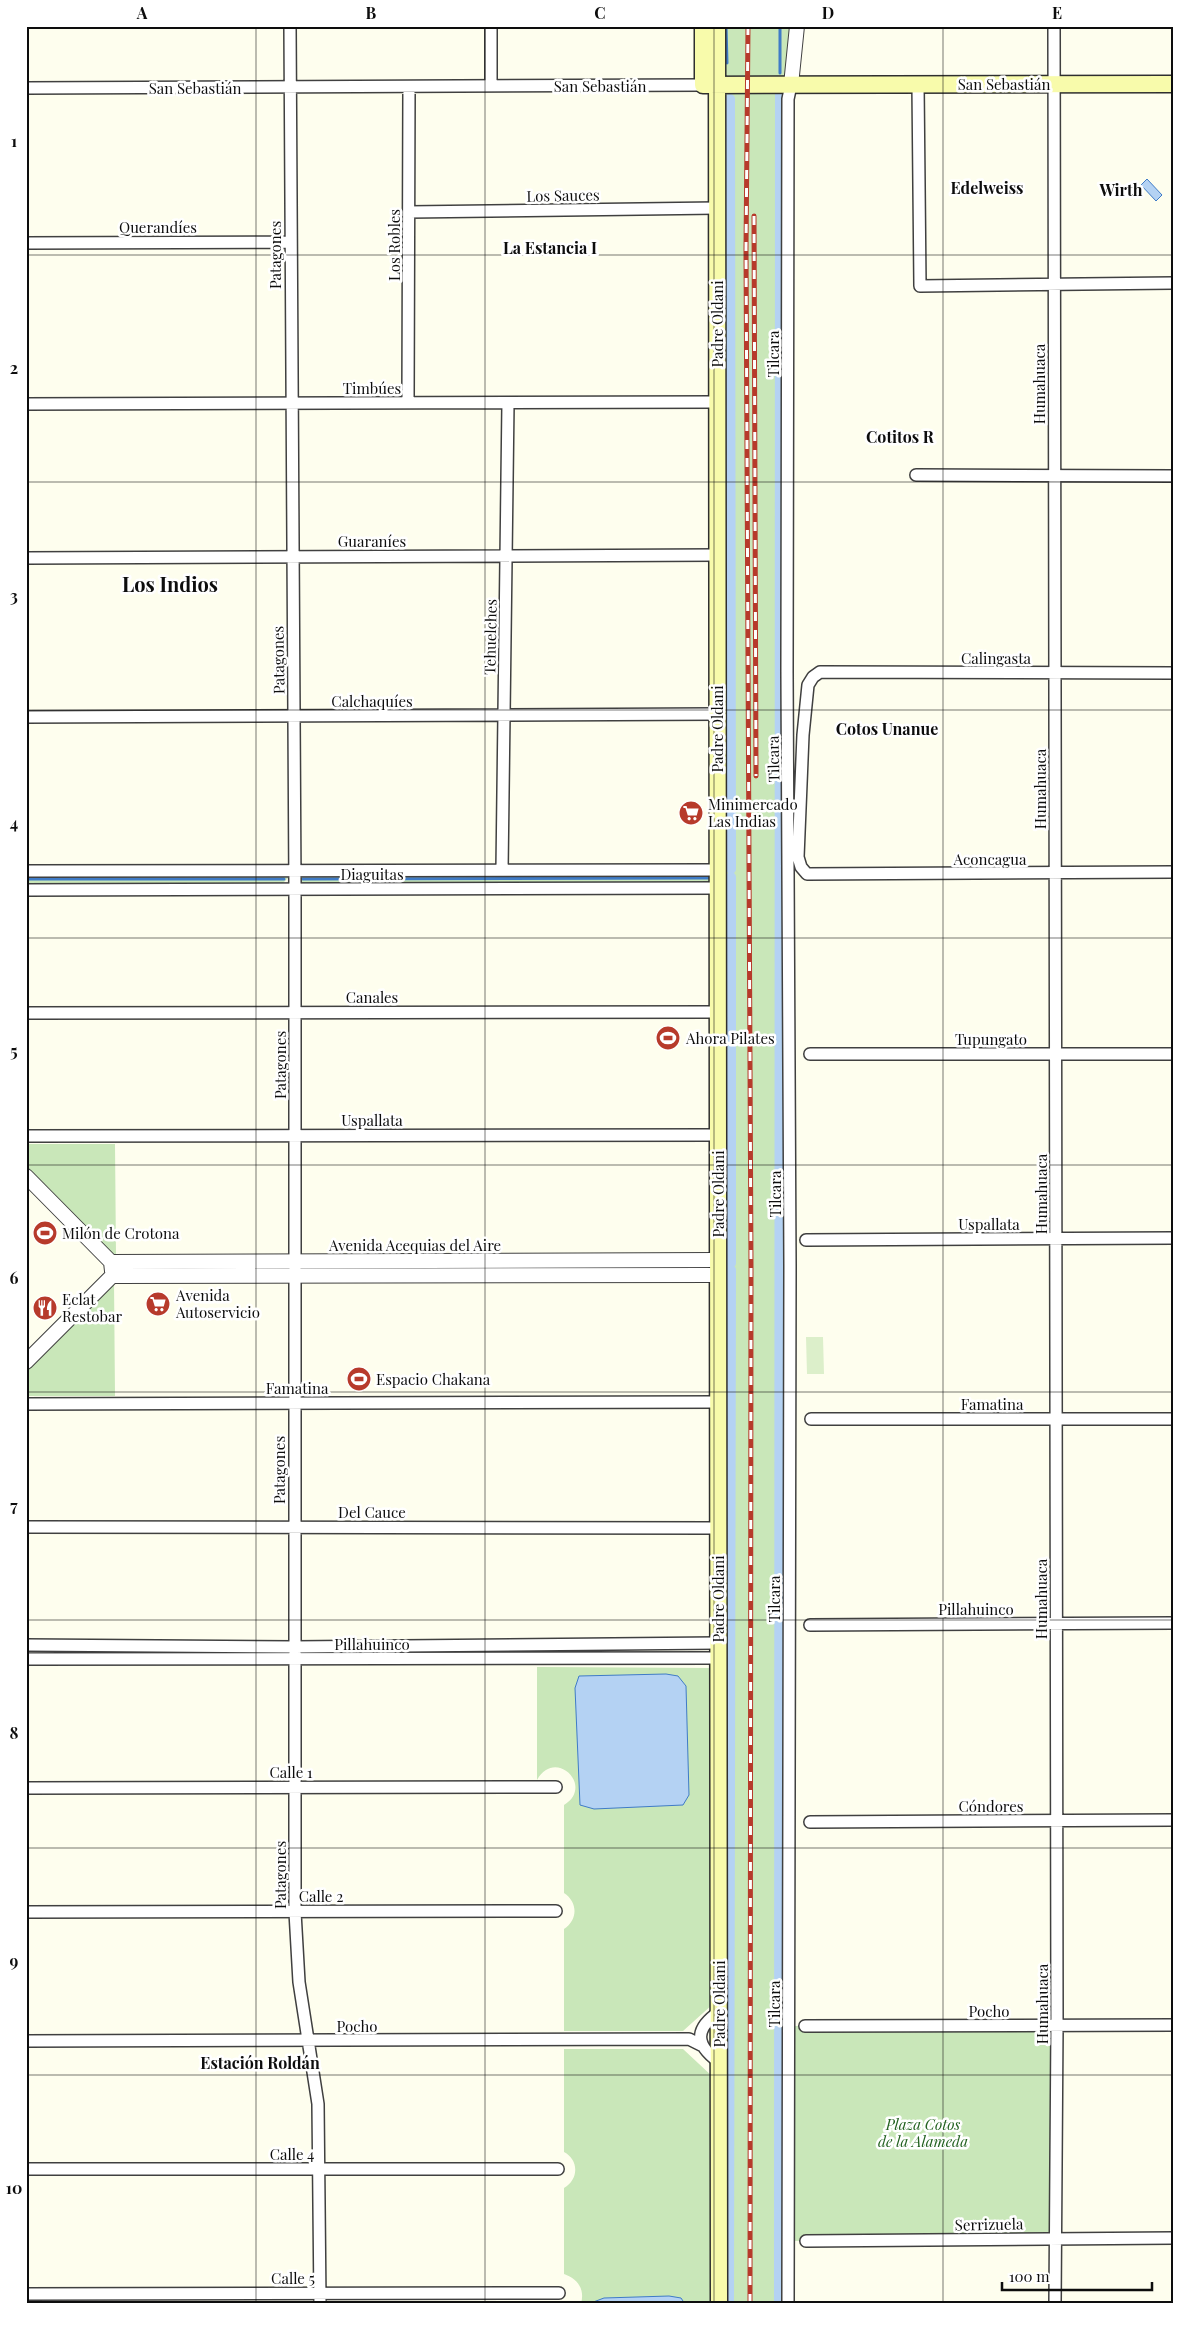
<svg xmlns="http://www.w3.org/2000/svg" width="1199" height="2330" viewBox="0 0 1199 2330" font-family="'Playfair Display',serif">
<style>
.green{fill:#c9e7b9}
.pitch{fill:#dcefca}
.water{fill:#b4d2f3;stroke:#3f7bc7}
.lines{fill:none;stroke-linecap:round;stroke-linejoin:round}
.stream{stroke:#3f7bc7;stroke-width:3}
.canal{stroke:#b4d2f3;stroke-width:10}
.minor-casing{stroke:#404040;stroke-width:14}
.tertiary-casing{stroke:#404040;stroke-width:16}
.secondary-casing{stroke:#2f2f2f;stroke-width:19}
.minor{stroke:#fff;stroke-width:11}
.tertiary{stroke:#fff;stroke-width:14}
.secondary{stroke:#f8fbab;stroke-width:16}
.rail-casing{stroke:#b73a2b;stroke-width:5}
.rail{stroke:#fff;stroke-width:3;stroke-dasharray:9;stroke-linecap:butt}
.grid{fill:none;stroke:#0d0d0d;stroke-width:1;stroke-opacity:0.55}
.labels{text-anchor:middle;dominant-baseline:central;stroke-width:5;stroke-linejoin:round;paint-order:stroke}
.street-label{font-size:15px;fill:#0d0d0d;stroke:#fff}
.poi-label{font-size:15px;fill:#0d0d0d;stroke:#fff;text-anchor:start}
.park-label{font-size:15px;font-style:italic;fill:#236220;stroke:#fff}
.neighbourhood-label{font-size:16px;font-weight:bold;fill:#0d0d0d;stroke:#fff}
.district-label{font-size:20px;font-weight:bold;fill:#0d0d0d;stroke:#fff}
.neatline{fill:none;stroke:#0d0d0d;stroke-width:2}
.grid-label{font-size:16px;text-anchor:middle;font-weight:bold;fill:#0d0d0d}
</style>
<rect width="100%" height="100%" fill="#fefeee"/>
<!-- green -->
<path class="green" d="M717 26H797L788 99 789 2026 1057 2025 1055 2238 789 2241 788 2304H719Z
M26 873 288 876V878L283 883H26Z
M301 875H710V882L303 883 300 880Z
M26 1144H115L116 1256 112 1255 26 1170Z
M696 1266V1269L308 1270V1268Z
M114 1281 115 1396H26V1369Z
M537 1667 713 1668V2004L683 2031H564V1929C578 1920 578 1902 564 1893V1805C595 1786 555 1747 537 1780Z
M564 2049H683L713 2077 712 2304H581C585 2289 578 2279 564 2274V2188C579 2179 579 2160 564 2152Z
M26 2302H310L312 2304H26Z
M538 2302 539 2304H328V2303Z"/>
<!-- pitch -->
<path class="pitch" d="M806 1337H823L824 1374H807Z"/>
<!-- water -->
<path class="water" d="M1147 179 1162 195 1156 201 1141 185Z
M666 1674 678 1676 686 1686 689 1795 683 1805 594 1809 580 1805 575 1688 579 1676Z
M669 2296 681 2298 685 2304H588L604 2298Z"/>
<g class="lines">
<!-- stream -->
<path class="stream" d="M726 26 727 63
M780 73V26
M26 879H284
M303 879 708 878"/>
<!-- canal -->
<path class="canal" d="M730 99 731 869
M731 1263V877
M729 2304 731 1270
M779 2304 780 91"/>
<defs>
<path id="minor" d="M290 26 295 889V1912L299 1982 318 2104 320 2304
M491 26V86
M1054 26 1057 2025 1055 2304
M918 85 920 286 1173 283
M26 88 703 85
M409 212 717 208
M26 243 290 242
M408 403 409 87
M26 404 717 402
M916 475 1173 476
M26 558 717 555
M1173 673 820 672 813 677 808 685 803 735 798 857 801 867 807 874 1173 872
M26 717 717 714
M502 870 508 403
M26 871 717 870
M26 890 718 888
M26 1013 718 1012
M810 1054H1173
M26 1136 718 1135
M806 1240 1173 1238
M26 1404 718 1402
M811 1419H1173
M26 1527 718 1528
M810 1625 1173 1623
M26 1645 294 1647 718 1643
M26 1659 718 1658
M26 1788 556 1787
M810 1822 1173 1820
M26 1912 556 1911
M719 2012C694 2029 695 2045 719 2062
M805 2026 1173 2025
M26 2041 689 2039 701 2045
M26 2169H558
M806 2241 1173 2238
M26 2294 559 2293
M788 2304 790 1266 787 672 788 99 791 85"/>
<path id="tertiary" d="M791 85 797 26
M26 1176 111 1262 112 1271
M111 1262 718 1260
M26 1362 112 1276 718 1275"/>
<path id="secondary" d="M703 26V85L1173 84
M717 26 719 2304"/>
</defs>
<!-- minor casing -->
<use href="#minor" class="minor-casing"/>
<!-- tertiary casing -->
<use href="#tertiary" class="tertiary-casing"/>
<!-- secondary casing -->
<use href="#secondary" class="secondary-casing"/>
<!-- minor -->
<use href="#minor" class="minor"/>
<!-- tertiary -->
<use href="#tertiary" class="tertiary"/>
<!-- secondary -->
<use href="#secondary" class="secondary"/>
<defs>
<path id="rail" d="M748 26 746 249 751 1267 750 2304
M754 216 756 776"/>
</defs>
<!-- rail casing -->
<use href="#rail" class="rail-casing"/>
<!-- rail -->
<use href="#rail" class="rail"/>
</g>
<!-- grid -->
<path class="grid" d="M256 26V2304M485 26V2304M714 26V2304M943 26V2304M26 255H1173M26 482H1173M26 710H1173M26 938H1173M26 1165H1173M26 1392H1173M26 1620H1173M26 1848H1173M26 2075H1173"/>
<!-- icons -->
<defs>
<symbol id="supermarket-disc" viewBox="-11 -11 22 22"><circle r="9.5" fill="#b73a2b" stroke="#fff"/><path d="M-6-5.5h2.5l.6 2H6L4.5 2H-2.5L-4.4-4H-6ZM-1.5 3.2a1.3 1.3 0 1 0 .1 0ZM3 3.2a1.3 1.3 0 1 0 .1 0Z" fill="#fff"/></symbol>
<symbol id="stadium-disc" viewBox="-11 -11 22 22"><circle r="9.5" fill="#b73a2b" stroke="#fff"/><path d="M0-5a6.5 5 0 1 0 0 10a6.5 5 0 1 0 0-10ZM-3.5-1.8h7v3.6h-7Z" fill="#fff"/></symbol>
<symbol id="restaurant-disc" viewBox="-11 -11 22 22"><circle r="9.5" fill="#b73a2b" stroke="#fff"/><path d="M-5-6h1v4h1v-4h1v4h1v-4h1v5L-1.5 .5V6h-2V.5L-5-1ZM5-6V6H3V1.5H1.5Q1.5-4 5-6Z" fill="#fff"/></symbol>
</defs>
<g fill-rule="evenodd">
<use href="#supermarket-disc" x="677" y="799" width="28" height="28"/>
<use href="#stadium-disc" x="654" y="1024" width="28" height="28"/>
<use href="#stadium-disc" x="31" y="1219" width="28" height="28"/>
<use href="#supermarket-disc" x="144" y="1290" width="28" height="28"/>
<use href="#restaurant-disc" x="31" y="1294" width="28" height="28"/>
<use href="#stadium-disc" x="345" y="1365" width="28" height="28"/>
</g>
<g class="labels">
<!-- street labels -->
<g class="street-label">
<text x="1004" y="84">San Sebastián</text>
<text x="600" y="86">San Sebastián</text>
<text x="195" y="88">San Sebastián</text>
<text transform="translate(563 195) rotate(-1)">Los Sauces</text>
<text x="158" y="227">Querandíes</text>
<text transform="translate(394 245) rotate(-90)">Los Robles</text>
<text transform="translate(275 255) rotate(-90)">Patagones</text>
<text transform="translate(717 324) rotate(-90)">Padre Oldani</text>
<text transform="translate(773 354) rotate(-90)">Tilcara</text>
<text transform="translate(1039 384) rotate(-90)">Humahuaca</text>
<text x="372" y="388">Timbúes</text>
<text x="372" y="541">Guaraníes</text>
<text transform="translate(490 637) rotate(-89)">Tehuelches</text>
<text x="996" y="658">Calingasta</text>
<text transform="translate(278 660) rotate(-91)">Patagones</text>
<text x="372" y="701">Calchaquíes</text>
<text transform="translate(717 729) rotate(-90)">Padre Oldani</text>
<text transform="translate(773 759) rotate(-91)">Tilcara</text>
<text transform="translate(1040 789) rotate(-90)">Humahuaca</text>
<text x="990" y="859">Aconcagua</text>
<text x="372" y="874">Diaguitas</text>
<text x="372" y="997">Canales</text>
<text x="991" y="1039">Tupungato</text>
<text transform="translate(280 1065) rotate(-90)">Patagones</text>
<text x="372" y="1120">Uspallata</text>
<text transform="translate(718 1194) rotate(-90)">Padre Oldani</text>
<text transform="translate(775 1194) rotate(-90)">Tilcara</text>
<text transform="translate(1041 1194) rotate(-90)">Humahuaca</text>
<text x="989" y="1224">Uspallata</text>
<text x="415" y="1245">Avenida Acequias del Aire</text>
<text x="297" y="1388">Famatina</text>
<text x="992" y="1404">Famatina</text>
<text transform="translate(279 1470) rotate(-90)">Patagones</text>
<text x="372" y="1512">Del Cauce</text>
<text transform="translate(718 1599) rotate(-90)">Padre Oldani</text>
<text transform="translate(774 1599) rotate(-90)">Tilcara</text>
<text transform="translate(1041 1599) rotate(-90)">Humahuaca</text>
<text x="976" y="1609">Pillahuinco</text>
<text x="372" y="1644">Pillahuinco</text>
<text x="291" y="1772">Calle 1</text>
<text x="991" y="1806">Cóndores</text>
<text transform="translate(280 1875) rotate(-90)">Patagones</text>
<text x="321" y="1896">Calle 2</text>
<text transform="translate(719 2004) rotate(-90)">Padre Oldani</text>
<text transform="translate(774 2004) rotate(-90)">Tilcara</text>
<text transform="translate(1042 2004) rotate(-90)">Humahuaca</text>
<text x="989" y="2011">Pocho</text>
<text x="357" y="2026">Pocho</text>
<text x="292" y="2154">Calle 4</text>
<text transform="translate(989 2224) rotate(-1)">Serrizuela</text>
<text x="293" y="2278">Calle 5</text>
</g>
<!-- poi labels -->
<g class="poi-label">
<text x="708" y="804">Minimercado<tspan x="708" dy="17">Las Indias</tspan></text>
<text x="686" y="1038">Ahora Pilates</text>
<text x="62" y="1233">Milón de Crotona</text>
<text x="176" y="1295">Avenida<tspan x="176" dy="17">Autoservicio</tspan></text>
<text x="62" y="1299">Eclat<tspan x="62" dy="17">Restobar</tspan></text>
<text x="376" y="1379">Espacio Chakana</text>
</g>
<!-- park labels -->
<g class="park-label">
<text x="923" y="2124">Plaza Cotos<tspan x="923" dy="17">de la Alameda</tspan></text>
</g>
<!-- neighbourhood labels -->
<g class="neighbourhood-label">
<text x="987" y="187">Edelweiss</text>
<text x="1121" y="189">Wirth</text>
<text x="550" y="247">La Estancia I</text>
<text x="900" y="436">Cotitos R</text>
<text x="887" y="728">Cotos Unanue</text>
<text x="260" y="2062">Estación Roldán</text>
</g>
<!-- district labels -->
<g class="district-label">
<text x="170" y="583">Los Indios</text>
</g>
</g>
<!-- border -->
<rect width="1199" height="2330" fill="none" stroke="#ffffff" stroke-width="55"/>
<!-- scale -->
<path d="M1002 2282v8h150v-8" fill="none" stroke="#0d0d0d" stroke-width="2.5"/>
<text x="1009" y="2282" font-size="15" fill="#0d0d0d" stroke="#ffffff" stroke-width="4" paint-order="stroke">100 m</text>
<rect x="28" y="28" width="1144" height="2274" class="neatline"/>
<g class="grid-label">
<text x="142" y="19">A</text>
<text x="371" y="19">B</text>
<text x="600" y="19">C</text>
<text x="828" y="19">D</text>
<text x="1057" y="19">E</text>
<text x="14" y="147">1</text>
<text x="14" y="374">2</text>
<text x="14" y="602">3</text>
<text x="14" y="829">4</text>
<text x="14" y="1057">5</text>
<text x="14" y="1284">6</text>
<text x="14" y="1512">7</text>
<text x="14" y="1739">8</text>
<text x="14" y="1967">9</text>
<text x="14" y="2194">10</text>
</g>
</svg>
